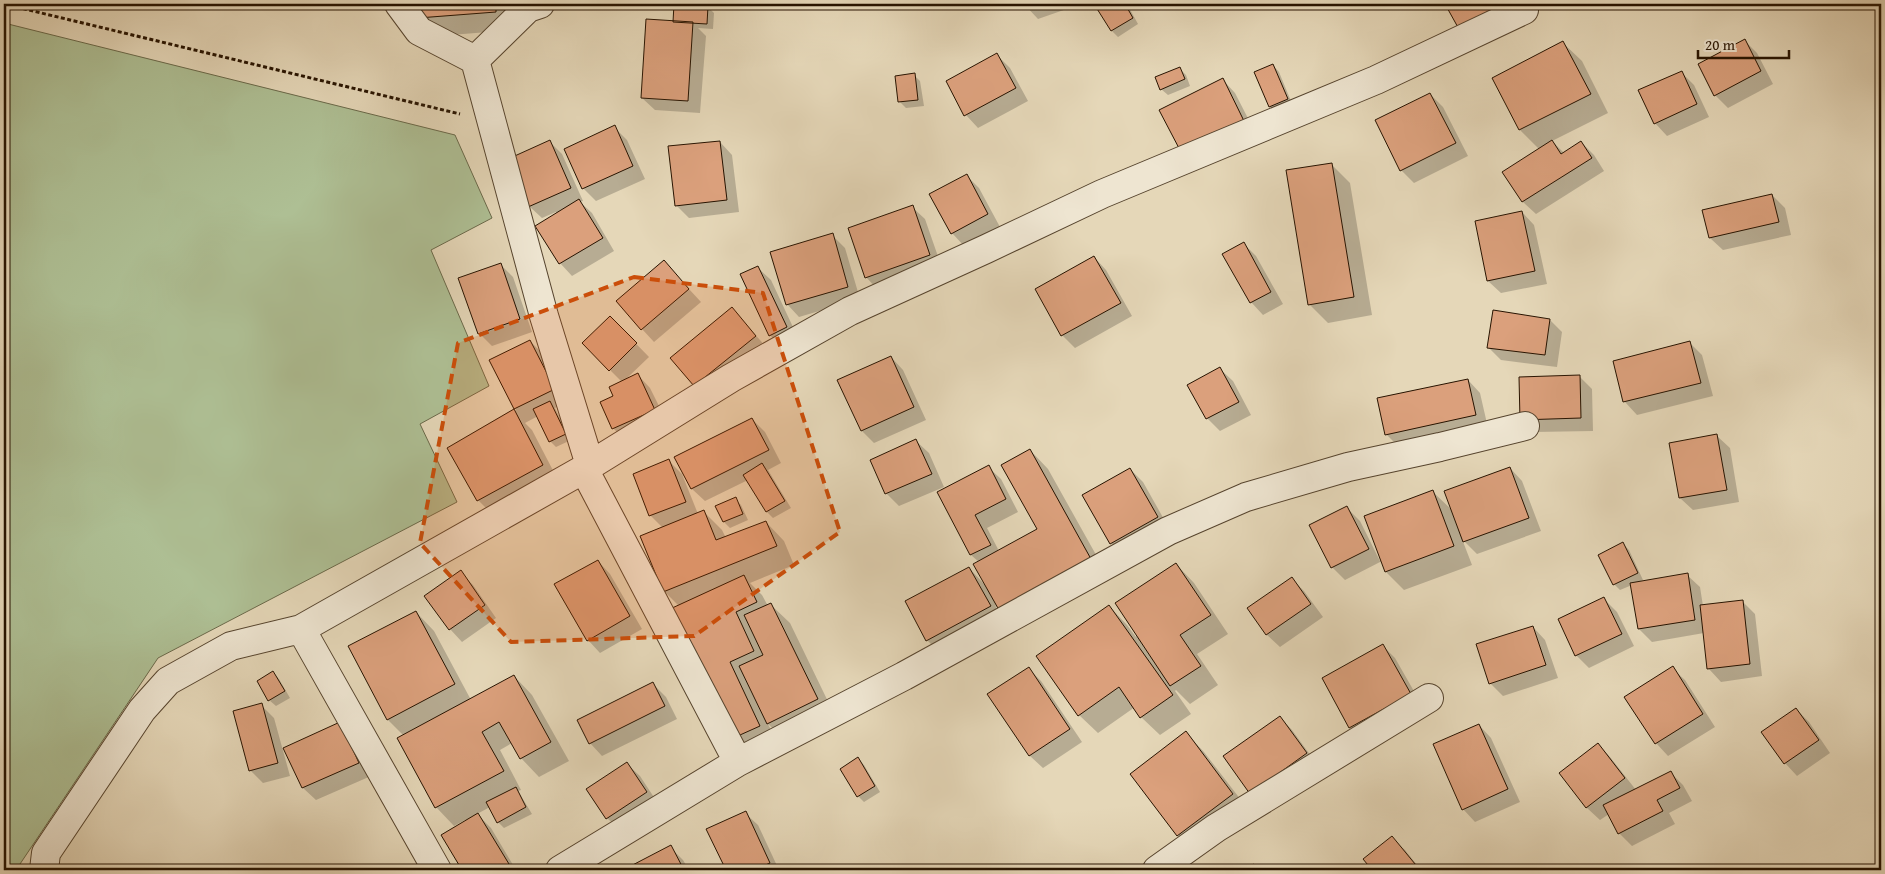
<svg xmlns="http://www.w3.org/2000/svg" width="1885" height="874" viewBox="0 0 1885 874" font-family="'Gentium Book Plus',serif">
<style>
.green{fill:#aebf94;stroke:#6a694a}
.shadow{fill:#0003}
.building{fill:#dba07c;stroke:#271300}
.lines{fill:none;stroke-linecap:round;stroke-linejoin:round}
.minor-casing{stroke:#56442e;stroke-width:30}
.path{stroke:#271300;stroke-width:3;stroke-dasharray:4 2.5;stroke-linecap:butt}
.minor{stroke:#eee5d1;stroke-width:28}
.marked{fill:#cb4e0a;fill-opacity:0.2;stroke:#cb4e0a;stroke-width:4;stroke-dasharray:10 6;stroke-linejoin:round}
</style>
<rect width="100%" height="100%" fill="#e5d7b8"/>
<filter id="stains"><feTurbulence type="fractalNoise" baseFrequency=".004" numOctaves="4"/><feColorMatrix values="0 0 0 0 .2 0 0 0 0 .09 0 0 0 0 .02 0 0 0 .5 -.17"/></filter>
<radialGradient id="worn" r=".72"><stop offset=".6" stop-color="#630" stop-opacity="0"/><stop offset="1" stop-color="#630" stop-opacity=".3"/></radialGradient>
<!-- green -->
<path class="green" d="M4 23 455 135 492 218 431 250 489 386 420 424 457 502 158 658 18 867 4 865Z"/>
<!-- shadow -->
<path class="shadow" d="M418 4H512L514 30 438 36 419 17Z
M1024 4H1081L1038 19Z
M1096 4H1127L1138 24 1118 37 1112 31Z
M1446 4H1529L1461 31Z
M708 7 714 13 713 29 698 28 706 36 700 113 655 110 642 98 674 22Z
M1745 41 1757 53 1773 84 1728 108 1715 95Z
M1563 43 1582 61 1608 113 1552 141 1564 153 1581 142 1594 155 1604 171 1536 214 1523 202 1504 172 1539 149 1520 130 1493 78Z
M997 55 1010 68 1028 101 978 128 966 115Z
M1273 65 1279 72 1293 106 1276 113 1270 107 1256 73Z
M1180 69 1186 75 1190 86 1168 95 1161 89Z
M1681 72 1694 85 1709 117 1667 136 1655 123Z
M914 75 920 81 924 106 906 108 900 102Z
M1223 80 1235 93 1256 134 1182 152Z
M1430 94 1443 107 1468 156 1414 183 1401 170Z
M614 127 627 140 645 179 596 201 583 188Z
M550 142 562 154 583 201 580 202 592 213 614 251 572 276 560 263 556 212 542 218 529 206Z
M720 142 732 155 739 212 689 218 676 205Z
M1331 164 1350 183 1372 315 1328 323 1309 304Z
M966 175 979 188 1000 227 964 246 952 233Z
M1772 195 1785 208 1791 235 1723 250 1710 238Z
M912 207 925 219 942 268 878 290 866 277Z
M1522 212 1534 225 1547 284 1501 293 1488 281Z
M832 235 845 248 860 299 799 317 787 304Z
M1243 243 1256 256 1283 304 1263 315 1251 302Z
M1094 257 1106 270 1132 316 1075 348 1062 335Z
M664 262 701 302 654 342 642 329Z
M500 264 513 277 532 332 492 346 479 333Z
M758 268 771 280 799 340 782 348 770 335Z
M732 309 768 349 695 386Z
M610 317 649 357 625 380 638 375 650 388 667 422 626 441 613 428 615 396 622 382 583 343Z
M1550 320 1562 332 1557 367 1501 360 1488 347Z
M530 341 543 354 567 402 555 408 571 440 556 447 550 441 538 416 525 423 532 430 560 484 497 519 478 500 449 448 516 410 491 361Z
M1690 343 1702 355 1713 396 1637 415 1625 402 1615 362Z
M891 357 903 370 926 420 874 443 862 431Z
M1220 369 1233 381 1251 415 1220 431 1207 418Z
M1579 376 1592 389 1593 431 1534 432 1522 419Z
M1468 380 1480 393 1488 428 1399 447 1386 434Z
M752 419 765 432 781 463 768 470 791 508 773 518 767 512 748 480 705 501 692 489 676 457Z
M1717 436 1730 448 1739 502 1693 510 1680 498Z
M916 441 929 453 944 487 899 506 886 493Z
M1030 450 1048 469 1109 578 1018 628 995 605 1002 619 940 653 927 640 969 568 985 585 979 562 971 555 938 493 988 467 1001 479 1018 512 987 528 999 551 1039 529Z
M669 461 682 474 698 514 704 512 722 530 726 538 766 522 784 541 794 565 750 583 762 595 768 606 771 605 790 623 836 718 787 742 768 724 778 744 750 757 732 739 679 606 664 591 663 528 650 515Z
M1510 468 1522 481 1541 531 1477 554 1462 539 1472 565 1404 590 1386 572 1382 561 1345 580 1332 567 1311 525 1347 508 1360 521 1380 561 1433 492 1454 512Z
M1130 469 1143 482 1170 530 1124 556 1111 543 1083 496Z
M735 499 741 505 748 520 730 528 724 522Z
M1623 544 1629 550 1643 580 1638 582 1687 575 1700 587 1703 606 1742 601 1755 614 1762 676 1721 682 1709 669 1704 633 1652 642 1639 629 1632 585 1620 590 1614 584Z
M598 561 610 574 642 629 600 653 588 640Z
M1176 564 1194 583 1228 634 1197 654 1218 685 1190 704 1176 690 1175 691 1191 714 1160 735 1141 717 1135 707 1098 733 1079 715 1109 606 1127 625 1136 637Z
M460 572 473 585 496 618 462 642 450 629Z
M1292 579 1304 591 1323 617 1280 647 1267 635 1249 608Z
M1604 599 1617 612 1634 646 1589 668 1576 655Z
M416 612 434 631 471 700 514 676 532 695 569 761 539 777 521 758 512 743 500 750 521 790 518 791 532 814 504 828 498 822 490 807 477 814 491 828 516 870H464L443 836 466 822 465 820 454 826 436 807 404 736 388 720Z
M1533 627 1545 640 1558 678 1503 696 1490 683Z
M1383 646 1395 658 1423 707 1363 740 1350 727Z
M1028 668 1041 681 1082 742 1043 768 1030 756 989 694Z
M1672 668 1685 680 1715 727 1668 756 1656 743Z
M273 672 279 679 290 698 276 706 269 700 258 681Z
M653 684 666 697 677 719 602 756 590 743Z
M261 705 274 718 290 776 263 783 250 770Z
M1796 709 1809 722 1830 753 1797 776 1785 763Z
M1280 717 1292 730 1319 767 1264 805Z
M340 724 371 776 316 800 303 788 285 748Z
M1479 725 1491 738 1520 802 1475 822 1463 809Z
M1186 733 1204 752 1251 813 1197 854 1178 835 1131 774Z
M1598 744 1610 757 1636 790 1670 772 1683 785 1692 801 1669 813 1675 824 1632 846 1619 833 1609 814 1600 820 1587 808 1560 773Z
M858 759 864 765 880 792 864 802 858 796Z
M627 764 640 776 659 805 620 830 607 818Z
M745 813 758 825 779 870H727L708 830Z
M1392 838 1405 850 1421 870H1374L1365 859Z
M670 847 683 860 689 870H626Z"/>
<!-- building -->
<path class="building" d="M417 4H496V12L418 18Z
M674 4 708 6 707 24 673 22Z
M1094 4H1125L1133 18 1111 31Z
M1445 4H1509L1460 31Z
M646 19 693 22 688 101 641 98Z
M1745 39 1761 71 1714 96 1698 64Z
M1563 41 1591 94 1519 130 1492 78Z
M997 53 1016 88 964 116 946 81Z
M1273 64 1288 99 1269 107 1254 72Z
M1180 67 1185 79 1160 90 1155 77Z
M1682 71 1697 104 1654 124 1638 90Z
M915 73 918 100 898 102 895 76Z
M1223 78 1244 121 1181 152 1159 110Z
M1430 93 1456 143 1400 171 1375 120Z
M615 125 633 166 582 189 564 149Z
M550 140 571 188 528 207 508 159Z
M1552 140 1561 154 1581 141 1592 158 1522 202 1502 172Z
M720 141 727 200 675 206 668 146Z
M1332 163 1354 297 1308 305 1286 170Z
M967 174 988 214 951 234 929 194Z
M1772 194 1779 222 1709 238 1702 210Z
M579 199 603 238 559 264 535 226Z
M913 205 930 255 865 278 848 228Z
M1522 211 1535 271 1487 281 1475 221Z
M833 233 848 287 786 305 770 252Z
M1244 242 1271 292 1250 303 1222 254Z
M1094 256 1121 303 1061 336 1035 289Z
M664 260 689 289 641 330 616 301Z
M501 263 520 319 478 334 458 278Z
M758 266 787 327 769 336 740 274Z
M732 307 756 336 694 386 670 358Z
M1493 310 1550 319 1545 355 1487 348Z
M610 316 637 343 609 371 582 343Z
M530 340 555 389 514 409 489 360Z
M1690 341 1701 383 1623 402 1613 361Z
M891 356 914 407 861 431 837 380Z
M1220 367 1239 402 1206 419 1187 385Z
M638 373 655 410 612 429 600 402 613 396 609 387Z
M1580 375 1581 418 1520 420 1519 377Z
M1468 379 1476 415 1385 435 1377 398Z
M550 401 566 434 549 442 533 409Z
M514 409 543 465 477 501 447 448Z
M752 418 769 450 691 489 674 457Z
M1717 434 1727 490 1679 498 1669 443Z
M916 439 932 474 885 494 870 460Z
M1030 449 1091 559 999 610 973 564 1037 529 1001 465Z
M669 459 686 502 649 516 633 474Z
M762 463 785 501 766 512 743 475Z
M989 465 1006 499 975 515 991 545 970 555 937 492Z
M1510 467 1529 518 1463 542 1444 491Z
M1130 468 1158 517 1110 544 1082 495Z
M1433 490 1454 546 1385 572 1364 516Z
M736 497 743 514 723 522 715 506Z
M1347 506 1369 549 1331 568 1309 525Z
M704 510 716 540 766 521 777 546 663 592 640 536Z
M1623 542 1638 573 1613 585 1598 555Z
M598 560 630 616 587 641 554 584Z
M1176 563 1211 615 1180 635 1201 666 1170 686 1115 603Z
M969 567 991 606 926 641 905 601Z
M461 570 485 605 449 630 424 596Z
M1688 573 1695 620 1638 629 1630 583Z
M744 575 757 602 736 612 754 651 730 662 760 726 731 739 670 609Z
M1292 577 1311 604 1266 635 1247 608Z
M1604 597 1622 634 1575 656 1558 619Z
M1743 600 1750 664 1707 669 1700 605Z
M771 603 818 699 767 724 739 666 763 655 744 615Z
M1109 605 1173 695 1140 718 1119 687 1078 716 1036 656Z
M416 611 455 684 387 720 348 646Z
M1533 626 1546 665 1489 684 1476 644Z
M1383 644 1411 694 1349 728 1322 678Z
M1673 666 1703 714 1655 744 1624 697Z
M1029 667 1070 729 1029 756 987 694Z
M273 671 285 691 268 701 257 681Z
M514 675 551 742 520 759 499 722 482 732 504 771 435 808 397 738Z
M653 682 665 706 589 744 577 720Z
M262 703 278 763 249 771 233 711Z
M1796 708 1819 740 1784 764 1761 732Z
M1280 716 1307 753 1250 794 1223 756Z
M340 722 359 763 302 788 283 748Z
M1479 724 1508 789 1462 810 1433 744Z
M1186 731 1233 794 1177 836 1130 774Z
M1598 743 1625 778 1586 808 1559 773Z
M858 757 875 786 857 797 840 769Z
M627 762 647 792 606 819 586 789Z
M1671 771 1680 788 1657 800 1663 811 1618 834 1603 805Z
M516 787 526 807 497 823 486 802Z
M746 811 770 863 754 870H726L706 829Z
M478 813 509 864 499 870H462L441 835Z
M1392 836 1420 870H1372L1363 859Z
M671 845 684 870H623Z
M1254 864 1259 870H1245Z"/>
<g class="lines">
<defs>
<path id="minor" d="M399 4 419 31 475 60
M540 4 528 8 475 60 544 316 590 465
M584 469 731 378 850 311 986 249 1102 194 1376 80 1524 10
M301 629 437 870
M44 870 46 853 142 710 168 681 231 646 301 629 584 469 738 762
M560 870 738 762 904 676 1168 531 1246 497 1348 467 1440 447 1525 426
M1157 870 1216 828 1429 698"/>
</defs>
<!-- minor casing -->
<use href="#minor" class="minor-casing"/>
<!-- path -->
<path class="path" d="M4 4 460 114"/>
<!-- minor -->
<use href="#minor" class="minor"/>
</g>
<!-- marked area -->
<path class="marked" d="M634 277 763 293 840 532 694 636 511 642 420 543 458 343Z"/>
<!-- margin -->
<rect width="1885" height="874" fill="none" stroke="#e5d7b8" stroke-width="20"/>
<rect x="5" y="5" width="1875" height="864" fill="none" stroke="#271300" stroke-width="2.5"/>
<rect x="10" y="10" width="1865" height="854" fill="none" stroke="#271300"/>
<!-- scale -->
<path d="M1698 50v8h91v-8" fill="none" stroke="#271300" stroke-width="2.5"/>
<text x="1705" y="50" font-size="15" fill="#271300" stroke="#eee5d1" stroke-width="4" paint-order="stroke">20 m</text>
<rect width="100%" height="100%" filter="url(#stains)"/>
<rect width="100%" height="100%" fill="url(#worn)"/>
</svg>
